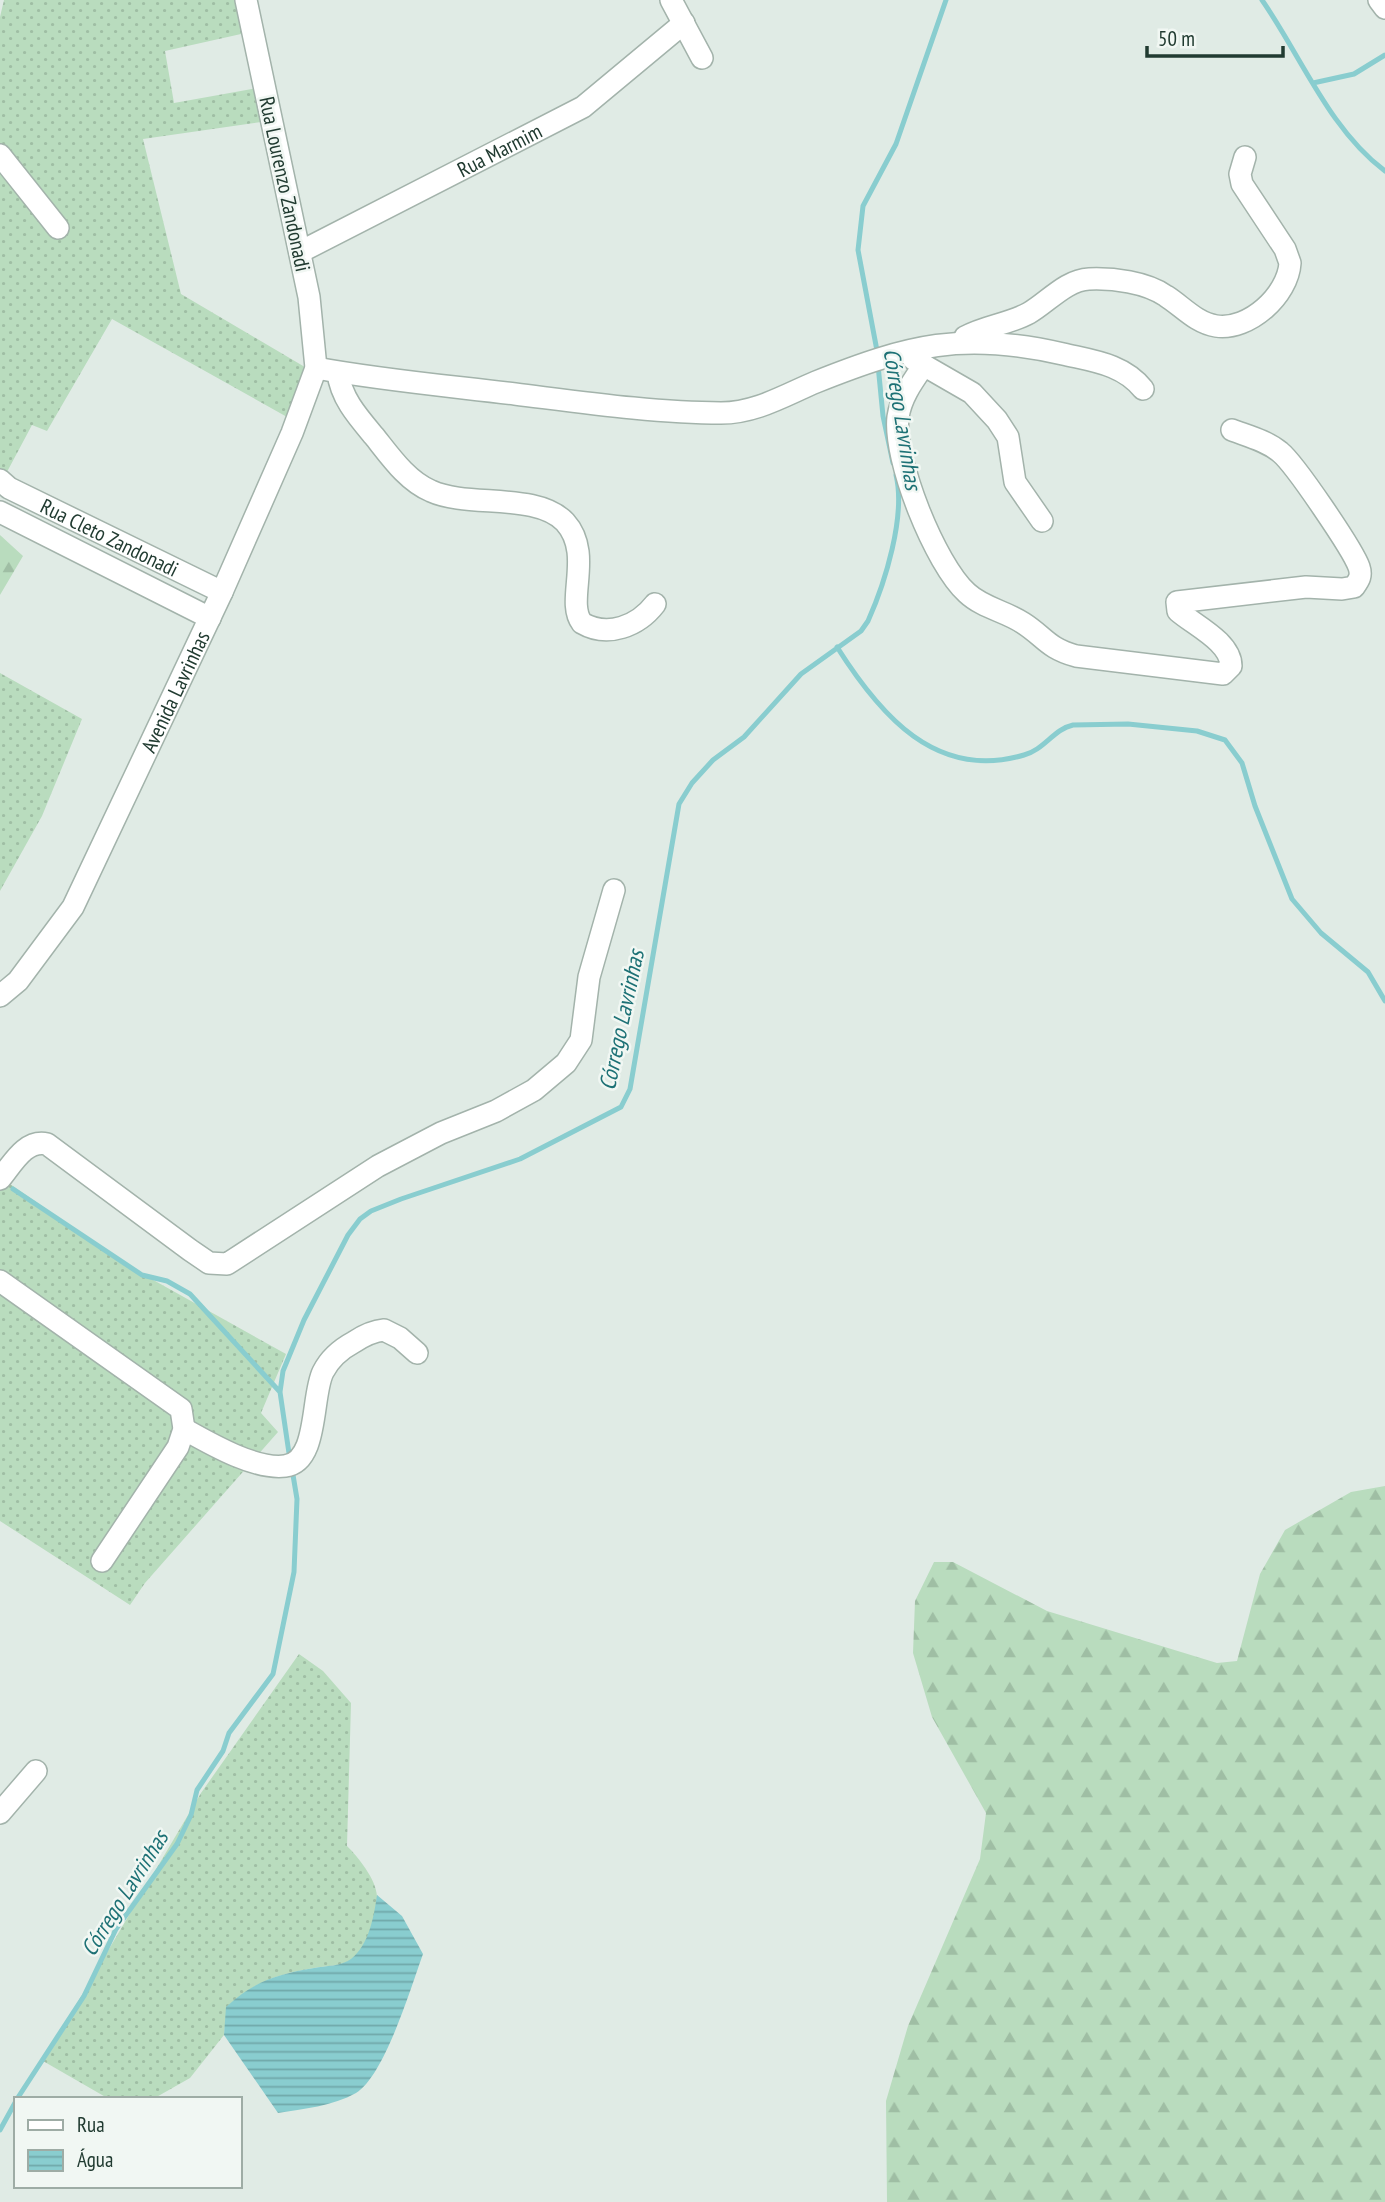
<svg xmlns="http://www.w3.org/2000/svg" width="1385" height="2202" viewBox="0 0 1385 2202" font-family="'PT Sans Narrow',sans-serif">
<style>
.grass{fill:url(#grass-dots)}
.forest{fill:url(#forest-firs)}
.water{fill:url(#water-rules)}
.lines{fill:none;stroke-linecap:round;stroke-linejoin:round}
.stream{stroke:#89cdcf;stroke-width:5}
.minor-casing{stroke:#a3b3ab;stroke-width:24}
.tertiary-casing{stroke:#a3b3ab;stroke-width:24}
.minor{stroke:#fff;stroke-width:21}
.tertiary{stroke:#fff;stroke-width:21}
.labels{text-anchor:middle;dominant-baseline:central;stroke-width:5;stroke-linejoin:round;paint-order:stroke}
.street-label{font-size:21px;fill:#213b31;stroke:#f1f7f3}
.water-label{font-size:23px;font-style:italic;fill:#1d7175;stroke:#f1f7f3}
</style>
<defs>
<pattern id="grass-dots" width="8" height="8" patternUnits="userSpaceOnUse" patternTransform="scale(1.75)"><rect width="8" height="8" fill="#b9dcbe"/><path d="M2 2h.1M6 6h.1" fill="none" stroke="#9fbea4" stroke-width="1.8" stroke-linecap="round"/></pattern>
<pattern id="forest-firs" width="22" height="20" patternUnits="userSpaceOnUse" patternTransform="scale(1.75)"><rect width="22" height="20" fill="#b9dcbe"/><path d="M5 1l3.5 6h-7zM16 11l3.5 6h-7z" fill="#9fbea4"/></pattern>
<pattern id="water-rules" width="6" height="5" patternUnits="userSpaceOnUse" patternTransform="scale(1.75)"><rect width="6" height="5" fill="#89cdcf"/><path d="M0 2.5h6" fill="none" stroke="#70a8a9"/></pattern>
</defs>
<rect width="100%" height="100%" fill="#e0ebe5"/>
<!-- grass -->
<path class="grass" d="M4 0H245L250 32 165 51 174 103 263 87 268 121 143 139 181 294 315 373 296 422 112 319 47 431 32 425 0 485V17Z
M0 673 82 719 42 816 0 891Z
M0 1177 130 1267 286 1354 261 1413 278 1432 145 1583 130 1605 0 1521Z
M299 1654 323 1671 351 1703 347 1846C358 1857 376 1879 377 1896 379 1914 366 1949 351 1960 341 1966 325 1966 314 1968 278 1974 254 1982 227 2007L224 2035 190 2078 153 2099H109L43 2061 201 1793Z"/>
<!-- forest -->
<path class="forest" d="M0 535 23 556 0 595Z
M1385 1486V2202H887L886 2101 908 2026 980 1859 986 1813 932 1717 913 1653 915 1601 934 1562H953L1047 1611 1217 1663 1237 1661 1260 1574 1285 1530 1351 1492Z"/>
<!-- water -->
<path class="water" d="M377 1895 402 1916 423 1954C411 1987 385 2075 356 2093 333 2106 303 2109 278 2113L224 2035 226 2007C254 1981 278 1974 314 1968 325 1966 342 1966 351 1959 369 1945 374 1916 377 1895Z"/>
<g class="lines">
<!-- stream -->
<path class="stream" d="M1262 0C1301 56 1329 129 1385 171
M1313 83 1354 74 1385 55
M878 356 858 250 863 206 896 144 946 0
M878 365 883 416 893 463
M837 647C880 715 936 781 1024 755 1044 750 1054 729 1073 725L1128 724 1197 731 1225 740 1242 763 1255 806 1292 899 1321 933 1368 972 1385 1001
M13 1189 142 1275 167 1281 190 1294 280 1392
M290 1460 280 1392 283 1371 304 1320 348 1235 360 1219 371 1211 401 1199 520 1159 621 1107 630 1089 679 804 692 783 713 760 744 737 801 674 861 631 868 621C885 583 906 516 896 475
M17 2099 84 1996 116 1929 177 1844 191 1815 197 1790 223 1751 229 1733 273 1674 294 1572 297 1499 292 1469
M0 2130 16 2101"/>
<defs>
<g id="minor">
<path d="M671 0 702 58"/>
<path d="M1379 0 1385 8"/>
<path d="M0 155 58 228"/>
<path id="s1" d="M300 252 583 107 684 23"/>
<path d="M965 337C985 326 1009 324 1029 313 1048 302 1066 280 1089 279 1113 278 1146 282 1166 296 1182 306 1196 323 1216 326 1249 331 1288 295 1290 263L1285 249 1242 184 1240 174 1245 157"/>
<path d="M913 359 972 393 997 420 1008 437 1015 482 1042 521"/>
<path d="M924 365C913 381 901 397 898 417 893 459 935 564 967 593 983 608 1005 611 1023 623 1045 637 1047 648 1076 656L1223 674 1231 666C1231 642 1194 625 1178 611L1177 602 1306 587 1342 589 1354 587C1359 580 1362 576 1359 567 1353 550 1295 464 1280 452 1267 441 1248 436 1232 430"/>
<path d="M316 368C381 380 449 386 515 394 580 402 656 413 721 413 756 413 785 395 816 382 909 345 963 331 1063 354 1093 361 1123 364 1143 389"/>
<path d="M338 373C341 398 358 417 374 436 390 456 407 481 431 491 468 508 536 492 565 522 594 554 565 601 582 623 608 638 638 626 655 604"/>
<path id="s2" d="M0 480 9 488 222 592"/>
<path d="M0 512 210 618"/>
<path d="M0 1179C12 1165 25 1139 47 1144L190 1250 209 1263 227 1264 378 1166 441 1133 496 1111 534 1090 566 1063 581 1040 589 977 614 890"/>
<path d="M0 1281 181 1409 184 1429 178 1447 102 1561"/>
<path d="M184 1429C209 1443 255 1470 285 1466 319 1462 311 1396 323 1372 330 1358 341 1349 354 1342 363 1336 373 1331 384 1330L400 1338 417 1353"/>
<path d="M0 1813 36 1771"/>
</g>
<g id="tertiary">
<path id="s3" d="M0 996 18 981 73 907 222 592 292 433 316 368 309 297 246 0"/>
</g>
</defs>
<!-- minor casing -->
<use href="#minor" class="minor-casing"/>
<!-- tertiary casing -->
<use href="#tertiary" class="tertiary-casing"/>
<!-- minor -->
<use href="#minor" class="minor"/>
<!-- tertiary -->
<use href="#tertiary" class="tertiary"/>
</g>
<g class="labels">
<!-- street labels -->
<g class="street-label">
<text stroke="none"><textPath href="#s1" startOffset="224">Rua Marmim</textPath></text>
<text transform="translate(285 184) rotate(78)">Rua Lourenzo Zandonadi</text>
<text stroke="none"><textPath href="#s2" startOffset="124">Rua Cleto Zandonadi</textPath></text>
<text stroke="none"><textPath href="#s3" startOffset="354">Avenida Lavrinhas</textPath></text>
</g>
<!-- water labels -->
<g class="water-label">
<text transform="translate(903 419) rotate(81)">Córrego Lavrinhas</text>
<text transform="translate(621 1020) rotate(-78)">Córrego Lavrinhas</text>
<text transform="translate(124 1893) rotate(-58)">Córrego Lavrinhas</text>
</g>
</g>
<!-- legend -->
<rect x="14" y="2097" width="228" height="91" fill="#f1f7f3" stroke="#9eaca5" stroke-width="2"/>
<rect x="28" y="2120" width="35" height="10" fill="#ffffff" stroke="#9eaca5" stroke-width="2"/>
<text x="77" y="2132" font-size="21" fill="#213b31">Rua</text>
<rect x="28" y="2150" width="35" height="21" fill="url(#water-rules)" stroke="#9eaca5" stroke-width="2"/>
<text x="77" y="2167" font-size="21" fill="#213b31">Água</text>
<!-- scale -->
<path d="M1147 46v10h136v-10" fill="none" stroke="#213b31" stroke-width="3.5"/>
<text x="1158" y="46" font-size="21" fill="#213b31" stroke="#f1f7f3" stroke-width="5" paint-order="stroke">50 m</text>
</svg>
